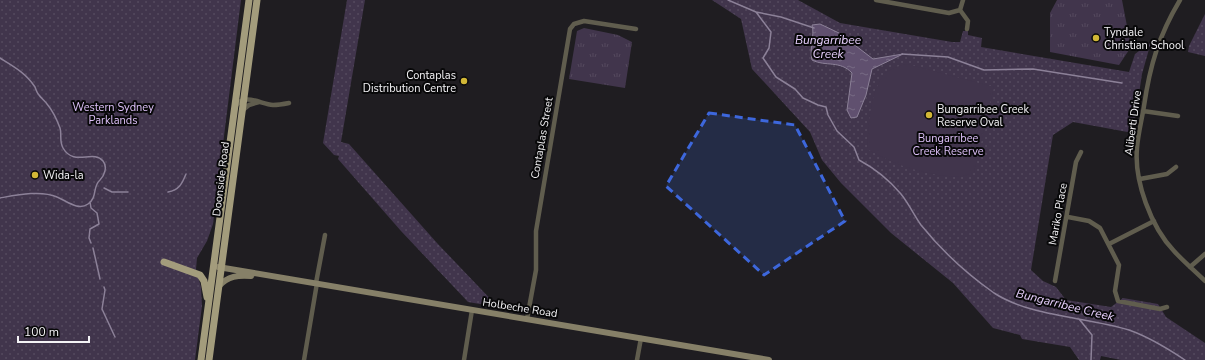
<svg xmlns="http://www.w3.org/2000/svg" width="1205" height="360" viewBox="0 0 1205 360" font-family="'Nunito Sans',sans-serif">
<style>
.grass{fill:url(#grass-tufts)}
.park{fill:url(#park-dots)}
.pitch{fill:#41354c}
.water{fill:url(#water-ripples);stroke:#8c8198}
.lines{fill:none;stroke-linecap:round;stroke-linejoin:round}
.stream{stroke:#8c8198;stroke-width:1.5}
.street{stroke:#605d4e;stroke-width:4.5}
.secondary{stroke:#868068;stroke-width:6}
.primary{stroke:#a39c7c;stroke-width:7}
.marked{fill:#3d67dc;fill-opacity:0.2;stroke:#3d67dc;stroke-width:3;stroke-dasharray:8 5;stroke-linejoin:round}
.poi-dot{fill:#d2b736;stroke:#080809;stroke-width:1.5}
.labels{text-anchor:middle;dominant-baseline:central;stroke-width:4;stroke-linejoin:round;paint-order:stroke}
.poi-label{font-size:11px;fill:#f4f3f6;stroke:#080809;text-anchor:start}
.park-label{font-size:11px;fill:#dec1f9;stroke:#080809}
.street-label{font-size:11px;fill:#f4f3f6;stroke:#080809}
.water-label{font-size:12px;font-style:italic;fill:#e8d0fe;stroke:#080809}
</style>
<defs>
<pattern id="grass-tufts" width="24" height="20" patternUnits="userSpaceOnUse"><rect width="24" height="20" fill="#41354c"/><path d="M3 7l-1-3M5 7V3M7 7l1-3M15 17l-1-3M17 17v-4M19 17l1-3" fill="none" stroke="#54495e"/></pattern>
<pattern id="park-dots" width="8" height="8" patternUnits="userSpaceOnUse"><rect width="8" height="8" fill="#41354c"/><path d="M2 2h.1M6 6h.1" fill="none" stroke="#54495e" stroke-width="1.8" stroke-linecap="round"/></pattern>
<pattern id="water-ripples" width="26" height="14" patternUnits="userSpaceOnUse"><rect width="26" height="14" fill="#60506f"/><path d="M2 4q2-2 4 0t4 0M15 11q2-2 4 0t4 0" fill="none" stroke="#776a84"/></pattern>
</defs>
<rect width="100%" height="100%" fill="#1f1d21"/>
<!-- grass -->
<path class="grass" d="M1057 0H1122L1131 47 1119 65 1050 52V13Z
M584 28 618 35 632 42 625 88 569 79 577 31Z"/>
<!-- park -->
<path class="park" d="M0 0H241L213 224 207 241 197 258 196 269 201 287 202 306 195 360H0Z
M347 0H365L341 142 349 144 437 243 498 307 468 302 401 231 338 159 339 156 334 155 323 143Z
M712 0H798L840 23 952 42H960L963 31H968V35L982 38 981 47 1129 72 1135 54 1151 42 1142 74 1133 133 1073 122 1053 135 1031 270 1043 281 1056 287 1066 300 1111 307 1123 298 1158 304 1166 317 1205 343V360H1121L1101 356 1100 360H1079L1070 347 1022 339 1020 335 993 328 953 283 891 233 841 183 822 160 810 132 752 69 741 19Z
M1205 14V56L1188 52 1189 46Z"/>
<!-- pitch -->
<path class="pitch" d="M907 64 994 87 974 172C959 183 915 171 898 164 887 160 877 154 867 149 869 126 869 96 883 76 888 69 899 66 907 64Z"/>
<!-- water -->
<path class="water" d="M820 24 839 33 873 59 903 54 872 69 866 95 857 117 851 118 847 110 852 73C840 60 826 67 812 60 809 49 815 35 812 25Z"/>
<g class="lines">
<!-- stream -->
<path class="stream" d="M728 0 756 12 771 32 769 48 763 58 776 77 795 89 803 98 818 105 826 107 828 115 837 131 854 147 859 160C874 168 890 181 901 194 909 204 914 215 921 225 942 251 967 274 994 293 1031 317 1088 317 1129 330 1149 337 1167 348 1185 360
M756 12 781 17 814 28
M902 54 948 57 984 70 1033 69 1122 83
M0 58C13 66 26 73 35 87 36 90 37 93 39 95 41 98 45 101 47 104 53 111 57 120 60 128 62 134 59 141 63 148 74 167 93 149 103 161 108 167 104 176 100 180 92 187 98 197 88 204 78 211 67 201 57 197 41 190 17 195 0 198
M104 188 112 192H128
M168 192C179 190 182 184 186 174
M90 202 91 208 97 213 99 224 90 229 89 238 91 243
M93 248 100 279
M104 287 105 290 102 309 115 337
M1079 319 1092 335 1091 360"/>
<!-- street -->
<path class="street" d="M876 0 949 13 960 10
M1180 0C1159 35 1150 65 1144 106 1142 119 1138 134 1137 148 1134 181 1151 227 1174 251 1184 262 1195 271 1205 281
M960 10 968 21 967 29
M960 10 963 0
M235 107C244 92 260 104 273 105 278 105 284 104 289 103
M243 110 249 105 259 102
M1143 111 1178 116
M1140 179 1167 174 1176 167
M1068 217 1089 221 1100 228 1119 265 1115 291 1118 301 1160 309 1167 307
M1109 244 1154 221
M1190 267 1205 254
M1055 281 1076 162 1081 152
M316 283 325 235
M527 319 536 270V231L570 29 574 24 584 21 636 29
M304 360 317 283
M464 360 472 310
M637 360 641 338"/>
<!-- secondary -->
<path class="secondary" d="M218 267 769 360
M219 286C228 276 238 275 251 276"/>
<!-- primary -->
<path class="primary" d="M164 262 200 275 204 281 207 297
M201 360 249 0
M209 360 257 0"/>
</g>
<!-- marked area -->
<path class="marked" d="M709 113 795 125 845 221 764 275 666 186Z"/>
<!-- markers -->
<g class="poi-dot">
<circle cx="1096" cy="38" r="4"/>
<circle cx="464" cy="81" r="4"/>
<circle cx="929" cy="115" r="4"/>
<circle cx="35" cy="175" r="4"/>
</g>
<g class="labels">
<!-- poi labels -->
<g class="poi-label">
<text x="1104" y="32">Tyndale<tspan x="1104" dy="13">Christian School</tspan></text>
<text x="456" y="75" text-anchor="end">Contaplas<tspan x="456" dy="13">Distribution Centre</tspan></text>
<text x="937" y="109">Bungarribee Creek<tspan x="937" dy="13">Reserve Oval</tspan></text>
<text x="43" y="175">Wida-la</text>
</g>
<!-- park labels -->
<g class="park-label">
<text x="113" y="107">Western Sydney<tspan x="113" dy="13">Parklands</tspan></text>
<text x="948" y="138">Bungarribee<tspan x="948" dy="13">Creek Reserve</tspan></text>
</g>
<!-- street labels -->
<g class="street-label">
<text transform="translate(1133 123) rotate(-82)">Aliberti Drive</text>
<text transform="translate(542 138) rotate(-80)">Contaplas Street</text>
<text transform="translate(221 179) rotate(-83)">Doonside Road</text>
<text transform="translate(1058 214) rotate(-80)">Mariko Place</text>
<text transform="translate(520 308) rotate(9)">Holbeche Road</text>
</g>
<!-- water labels -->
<g class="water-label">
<text x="828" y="40">Bungarribee<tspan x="828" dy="14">Creek</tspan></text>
<text transform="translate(1065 305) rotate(14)">Bungarribee Creek</text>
</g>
</g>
<!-- scale -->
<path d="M18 336v6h71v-6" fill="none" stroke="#f4f3f6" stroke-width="2"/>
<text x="24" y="336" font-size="12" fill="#f4f3f6" stroke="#080809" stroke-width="3" paint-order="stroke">100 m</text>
</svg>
